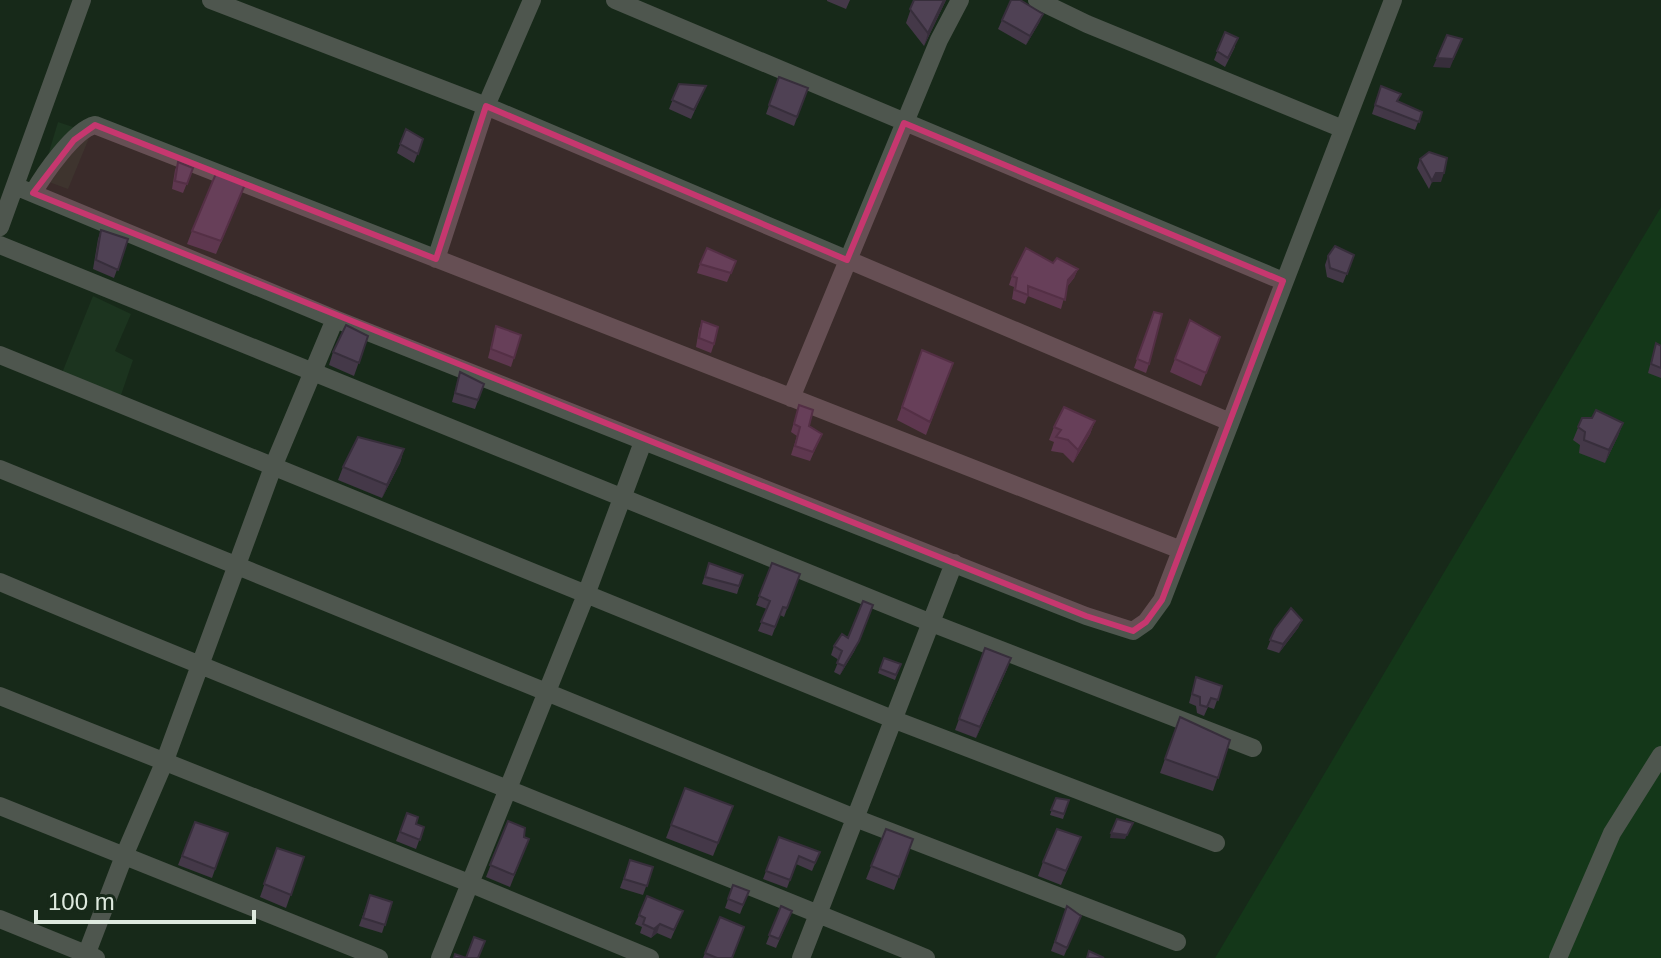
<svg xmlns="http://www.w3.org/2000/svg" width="1661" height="958" viewBox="0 0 1661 958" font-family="Helvetica,sans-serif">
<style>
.built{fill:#1c341f}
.green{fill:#143719}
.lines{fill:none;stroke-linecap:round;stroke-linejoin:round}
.minor{stroke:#4e564e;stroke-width:18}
.wall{fill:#443848}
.shaded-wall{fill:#372e3b}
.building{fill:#4f4154;stroke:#372e3b;stroke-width:2}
.marked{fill:#c6376f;fill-opacity:0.2;stroke:#c6376f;stroke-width:6;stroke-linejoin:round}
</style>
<rect width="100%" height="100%" fill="#172919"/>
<!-- built -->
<path class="built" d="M58 122 91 133 68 189 41 179Z
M93 296 131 314 115 351 133 360 121 395 62 373Z"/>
<!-- green -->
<path class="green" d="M1661 207V958H1215Z"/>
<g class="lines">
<!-- minor -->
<path class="minor" d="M211 0 486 106 1230 422
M615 0 1283 281
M1037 0 1087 24 1343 129
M15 186 335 319
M33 193C44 174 74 130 95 125L1181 550
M0 227 82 0
M0 245 929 622 1253 748
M436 259 486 106 532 0
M0 355 895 720 1216 843
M791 398 939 40 960 0
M0 469 855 818 1177 942
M0 582C307 712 618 831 926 958
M0 696 469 883 650 958
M0 806 379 958
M0 919 96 958
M85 958 124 856 164 763 273 467 335 319 1086 616 1133 631 1146 622 1162 600 1393 0
M440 958 587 592 643 442
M801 958 954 563
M1558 958 1612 833 1661 755"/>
</g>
<!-- wall -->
<path class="wall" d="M827 0H850L846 9 827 1Z
M914 0H946L924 46 906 23Z
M1043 14 1039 23 1026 45 998 29 1002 20Z
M1225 32 1235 47 1225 67 1214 60Z
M779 77 808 88 794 126 766 114Z
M679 84 706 86 691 119 669 109Z
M1381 86 1398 102 1422 112 1415 130 1372 114Z
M406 129 423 139 414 163 397 153Z
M1420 159 1441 182H1432L1429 189 1417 168Z
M178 162 193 168 183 193 172 189 175 170Z
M241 195 216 254 187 244 192 231Z
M101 230 128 239 114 278 93 269 98 239Z
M1354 255 1343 283 1327 277 1325 265 1328 256Z
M736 261 727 282 697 273 700 264Z
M1053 263 1078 269 1074 278 1067 287 1061 309 1028 296 1025 304 1012 299 1014 287 1009 285 1012 276Z
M1154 312 1149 364 1146 373 1134 368Z
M1190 320 1220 337 1201 386 1170 372Z
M702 321 714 344 711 353 696 347 699 329Z
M496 326 521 335 511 367 488 358Z
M368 336 354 376 329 365 333 352Z
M1656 343 1661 346V378L1648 373Z
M922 350 953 363 926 435 897 420Z
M460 372 484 384 475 409 452 402Z
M799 405 809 426 822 434 810 461 791 455 797 436 791 432Z
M1582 418 1623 423 1618 436 1605 463 1579 453 1580 445 1573 440Z
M1095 421 1090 434 1073 463 1063 453 1051 451 1054 442 1049 440 1054 427Z
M404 449 400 463 382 498 338 480 343 467Z
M709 563 743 575 737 594 702 584Z
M772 563 800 574 784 617 780 615 772 636 758 631 767 609 756 605Z
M1302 620 1298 628 1279 653 1267 649 1275 629Z
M834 646 855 650 840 675 834 672 839 660 831 655Z
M985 648 1007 669 976 738 955 730Z
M884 658 901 664 895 680 878 673Z
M1196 677 1222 686 1214 709 1208 707 1204 716 1197 713 1196 706 1189 703Z
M1180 717 1230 740 1213 791 1160 773Z
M685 788 733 806 713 856 666 838Z
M1056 798 1069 800 1063 819 1050 815Z
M407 813 416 824 424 827 416 849 396 841Z
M508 821 524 837 529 839 510 887 486 877Z
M195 822 228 833 212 878 178 865Z
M886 829 913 839 894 890 866 879Z
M779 837 820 852 812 871 796 864 787 888 763 879Z
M1081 837 1061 885 1038 876 1043 862Z
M277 848 304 857 286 908 260 897Z
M630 860 653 867 643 895 620 888Z
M733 885 749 891 740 914 725 908Z
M370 895 392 902 382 933 359 926Z
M781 906 792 911 776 948 766 944Z
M1067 906 1081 916 1064 956 1051 951Z
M683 911 671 939 657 933 651 938 640 933 642 927 635 924 639 915Z
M720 917 733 958H703Z"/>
<!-- shaded-wall -->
<path class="shaded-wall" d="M942 0H946L924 46 928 33Z
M1043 14 1039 23 1026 45 1030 36Z
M1462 39 1450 68 1433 67 1437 58Z
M1436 173H1444L1441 182H1432L1429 189Z
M1078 269 1074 278 1065 289 1068 280Z
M1095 421 1090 434 1073 463 1078 450Z
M1623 423 1618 436 1605 463 1609 450Z
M404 449 400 463 382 498 387 485Z
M873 605 855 650 840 675 844 666Z
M1302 620 1298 628 1279 653 1283 644Z
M1011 658 1007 669 976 738 980 727Z
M1133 823 1125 839 1110 838 1111 833Z
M660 924 657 933 651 938 654 929Z"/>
<!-- building -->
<path class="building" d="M914 0H944L928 33 910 9Z
M1011 0H1020L1043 14 1030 36 1002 20Z
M1225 32 1238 38 1228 58 1217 51Z
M1447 35 1462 39 1453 59 1437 58Z
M779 77 808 88 797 117 769 105Z
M679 84 706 86 694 110 672 100Z
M1381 86 1401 94 1397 101 1422 112 1419 122 1375 105Z
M406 129 423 139 418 154 400 144Z
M1429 152 1447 158 1444 173H1436L1432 181 1420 159Z
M178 162 193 168 187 184 175 181Z
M217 171 246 182 221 241 192 231Z
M101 230 128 239 118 270 96 260Z
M1335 246 1354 255 1347 274 1330 268 1328 256Z
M707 248 736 261 731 273 700 264Z
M1026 248 1053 263 1057 258 1078 269 1068 280 1065 300 1028 286V295L1015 290 1017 278 1012 276Z
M1154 312 1162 314 1149 364 1137 359Z
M1190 320 1220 337 1206 373 1175 359Z
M702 321 718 327 714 344 699 338Z
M346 325 368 336 359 363 333 352Z
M496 326 521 335 514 358 491 349Z
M1656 343 1661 346V368L1651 364Z
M922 350 953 363 930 422 902 407Z
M460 372 484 384 478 400 455 393Z
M799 405 813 410 809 426 822 434 813 452 795 446 800 427 794 424Z
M1064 407 1095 421 1078 450 1068 440 1056 437 1061 430 1054 427Z
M1596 410 1623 423 1609 450 1584 440 1585 432 1578 427 1582 418H1592Z
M358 437 404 449 387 485 343 467Z
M709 563 743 575 739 586 705 577Z
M772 563 800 574 787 608 783 607 775 627 761 622 770 601 759 596Z
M863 601 873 605 859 641 844 666 837 663 842 651 834 646 842 634 848 638Z
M1291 608 1302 620 1283 644 1270 640 1275 629Z
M985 648 1011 658 980 727 959 719Z
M884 658 901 664 896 675 880 669Z
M1196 677 1222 686 1218 700 1211 698 1207 707 1200 705V697L1192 694Z
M1180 717 1230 740 1218 778 1165 759Z
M685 788 733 806 718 843 671 825Z
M1056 798 1069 800 1064 814 1051 810Z
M407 813 418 817 416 824 424 827 420 840 400 832Z
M1117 819 1133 823 1127 835 1111 833Z
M508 821 525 828 524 837 529 839 514 875 490 865Z
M195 822 228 833 215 869 182 856Z
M886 829 913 839 899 877 871 866Z
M1057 829 1081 837 1066 871 1043 862Z
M779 837 820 852 815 863 799 856 790 880 766 871Z
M277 848 304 857 291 895 264 884Z
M630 860 653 867 647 886 624 879Z
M733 885 749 891 743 905 728 899Z
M370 895 392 902 385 925 363 918Z
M647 896 683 911 674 930 660 924 654 929 643 924 645 918 639 915Z
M781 906 792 911 779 939 769 935Z
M1067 906 1081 916 1067 948 1055 942Z
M720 917 744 927 732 958H717L705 953Z
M474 937 485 941 478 958H454L455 954 466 958Z
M1089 951 1104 958H1087Z"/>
<!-- marked area -->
<path class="marked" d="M486 106 847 260 904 123 1283 281 1162 600 1146 622 1133 631 1086 616 33 193 74 140 95 125 436 259Z"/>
<!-- scale -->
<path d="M36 910v12h218v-12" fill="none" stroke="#dee9de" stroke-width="4"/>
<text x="48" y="910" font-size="24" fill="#dee9de" stroke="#172919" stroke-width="6" paint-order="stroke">100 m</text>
</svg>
